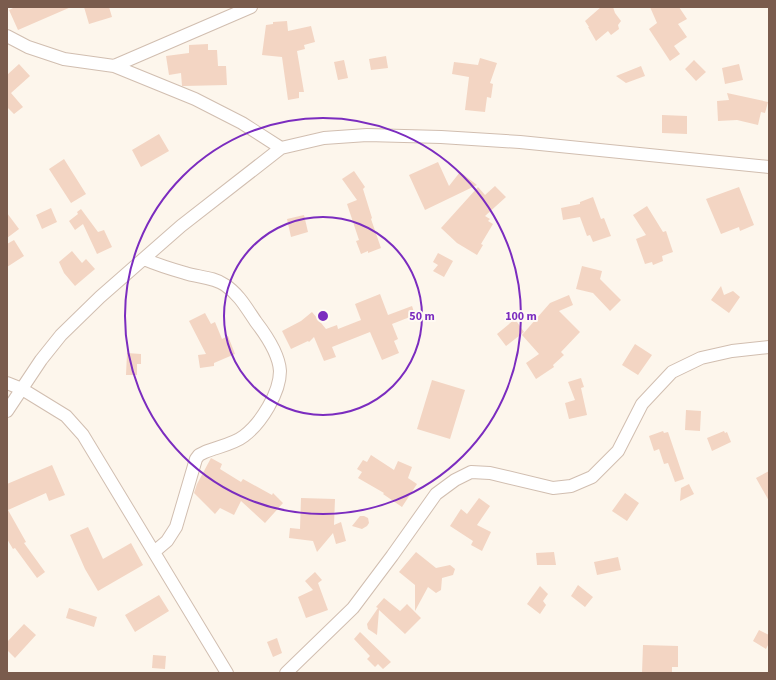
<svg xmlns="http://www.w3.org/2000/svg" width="776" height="680" viewBox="0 0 776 680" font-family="'Source Sans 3',sans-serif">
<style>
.building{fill:#f3d5c3}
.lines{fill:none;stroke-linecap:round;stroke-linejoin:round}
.minor-casing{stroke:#d1beb0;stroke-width:14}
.minor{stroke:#fff;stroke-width:12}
.ring{fill:none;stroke:#7b2cbf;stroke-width:2}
.centre{fill:#7b2cbf;stroke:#fffaf3;stroke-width:2}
.ring-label{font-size:12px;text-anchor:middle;font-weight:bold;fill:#7b2cbf;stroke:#fffaf3;stroke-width:4;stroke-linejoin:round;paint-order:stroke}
</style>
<rect width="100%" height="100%" fill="#fdf6ec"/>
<!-- building -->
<path class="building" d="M15 7H71L18 30 9 10Z
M84 7H109L112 17 89 24Z
M601 7H613L615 13 621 21 618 25 619 29 611 35 608 31 596 41 588 27H589L585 21Z
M650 7H679L687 19 678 24 687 37 674 46 680 54 670 61 649 29 657 23Z
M287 21 288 31 311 26 315 42 304 45 305 49 297 51 304 92H299V98L288 100 282 57 262 55 266 25 273 24V22Z
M208 44V50H217L218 66H226L227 85 184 86H182L181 73 169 75 166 56 189 53V45Z
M386 56 388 68 371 70 369 59Z
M480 58 497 63 490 83 493 84 491 98 487 97 485 112 465 110 469 77 452 74 454 62 478 65Z
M344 60 348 78 338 80 334 62Z
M694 60 706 72 696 81 685 69Z
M19 64 30 76 11 93 23 107 14 114 7 107V75Z
M739 64 743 80 725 84 722 68Z
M641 66 645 76 626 83 616 76Z
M727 93 768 102 765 113 761 112 758 125 737 120 718 121 717 101 729 100Z
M662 115 687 116V134L662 133Z
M159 134 169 151 141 167 132 150Z
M64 159 86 194 71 203 49 169Z
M438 162 449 186 460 172 477 185 425 210 409 175Z
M354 171 365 187 363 189 372 218 371 219 381 248 368 253V251L361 254 356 241 359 240 347 204 357 200 342 179Z
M495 186 506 197 485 216 490 219 488 221 493 224 481 244 483 245 477 255 457 243 441 228 478 187 485 195Z
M739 187 754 225 740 231 739 227 721 234 706 199Z
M593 197 601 219 604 218 611 236 593 242 590 235 587 236 580 217 563 220 561 208 580 204V202Z
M647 206 663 232 666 231 673 252 662 256 663 261 653 265 652 262 645 264 636 239 646 235 633 215Z
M51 208 57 222 42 229 36 215Z
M81 209 98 232 104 230 112 247 97 254 83 224 75 230 69 221 78 214 77 212Z
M7 213 19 229 7 238Z
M304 215 308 232 291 237 287 219Z
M14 240 24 256 7 267V244Z
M72 251 82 263 86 259 95 269 75 286 64 273 59 262Z
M438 253 453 261 444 277 433 271 438 265 433 262Z
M582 266 602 271 600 279 621 300 610 311 593 293 576 289Z
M721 286 724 295 733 291 740 297 729 313 711 300Z
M380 294 388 315 412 306 415 315 392 324 398 339 394 341 399 353 382 360 370 332 332 347 336 357 324 361 314 337 309 342 308 341 291 349 282 331 301 321 312 312 326 329 337 325 338 329 361 320 355 304Z
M569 295 573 305 559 311 580 332 561 352 564 355 553 365 554 367 536 379 526 363 539 354 522 335 550 303Z
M205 313 211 324 215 322 222 339 228 336 235 354 214 363V366L200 368 198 355 206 354 189 321Z
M515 319 524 332 506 346 497 334Z
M635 344 652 355 638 375 622 365Z
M127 353 141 354V364H137V375H126Z
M581 378 584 387 581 388 587 415 569 419 565 403 575 400 568 382Z
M432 380 465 390 450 439 417 429Z
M686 410 701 411 700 431 685 430Z
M663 431 664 433 668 432 684 479 675 482 668 463 664 464 659 449 654 451 649 436Z
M724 431 725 433 727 432 731 442 712 451 707 438Z
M371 455 394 470 398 461 412 467 408 478 417 484 402 507 383 494 384 493 358 478 362 472 357 469 363 460 367 462Z
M211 458 222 464 220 469 241 482 243 479 272 495 273 493 283 503 265 523 241 501 234 515 220 508 215 514 194 493 197 484Z
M52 465 65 495 49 501 46 493 8 510 26 542 24 543 45 572 37 578 15 548 13 549 7 539V484Z
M769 471V501L756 478Z
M689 484 694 494 680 501 681 488Z
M625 493 639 503 627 521 612 511Z
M301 498 335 499 334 525 341 522 346 541 336 544 333 533 317 552 313 541 289 538 290 528 300 529Z
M479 498 490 506 477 525 491 532 482 551 471 545 473 541 450 526 461 509 467 514Z
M360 516H364L368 518 369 523 367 526 362 529 352 526Z
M88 527 103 559 131 543 143 565 98 591 85 569 70 535Z
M416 552 436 568 450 565 455 569 453 575 442 578 441 590 436 593 428 587 415 611V585L399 572Z
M554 552 556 565H537L536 553Z
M618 557 621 570 597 575 594 562Z
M315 572 322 580 318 583 328 610 306 618 298 597 313 590 305 581Z
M578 585 593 597 585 607 571 596Z
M540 586 548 594 543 601 546 605 540 614 527 604Z
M159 595 169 611 135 632 125 615Z
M384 598 400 611 407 604 421 618 405 634 379 610 377 635 368 629 367 624 378 608 376 607Z
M69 608 97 617 94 627 66 618Z
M24 624 36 635 15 658 7 650V642Z
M759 630 769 635V643L766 649 753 641Z
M360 632 391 662 383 669 378 664 375 667 367 659 370 656 354 639Z
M277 638 282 653 273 657 267 642Z
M643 645 678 646V667H672V673H642Z
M153 655 166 656 165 669 152 668Z"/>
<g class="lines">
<defs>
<path id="minor" d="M7 36 28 47 64 59 114 66 195 99 242 123 281 148
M114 66 251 7
M144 259C158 265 171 269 185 273 197 277 214 277 225 285 239 294 247 309 256 322 266 335 279 354 280 371 280 393 261 423 244 436 234 444 217 447 205 452L199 455 196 459 176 527 167 541 154 552
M7 383 22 389 66 416 83 435 227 673
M7 411 41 360 61 335 100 297 181 226 281 148 324 138 367 135 441 137 520 142 769 167
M286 673 353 608 392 556 436 494 455 480 471 472 490 473 553 488 571 486 592 477 618 451 642 404 672 372 701 358 732 351 769 347"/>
</defs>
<!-- minor casing -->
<use href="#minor" class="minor-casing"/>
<!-- minor -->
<use href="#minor" class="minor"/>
</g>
<!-- distance rings -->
<g class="ring">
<circle cx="323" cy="316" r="99"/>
<circle cx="323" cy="316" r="198"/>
</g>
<circle cx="323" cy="316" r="6" class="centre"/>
<g class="ring-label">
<text x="422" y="320">50 m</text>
<text x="521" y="320">100 m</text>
</g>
<!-- border -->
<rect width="776" height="680" fill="none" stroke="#7a5c4d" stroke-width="16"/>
</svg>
